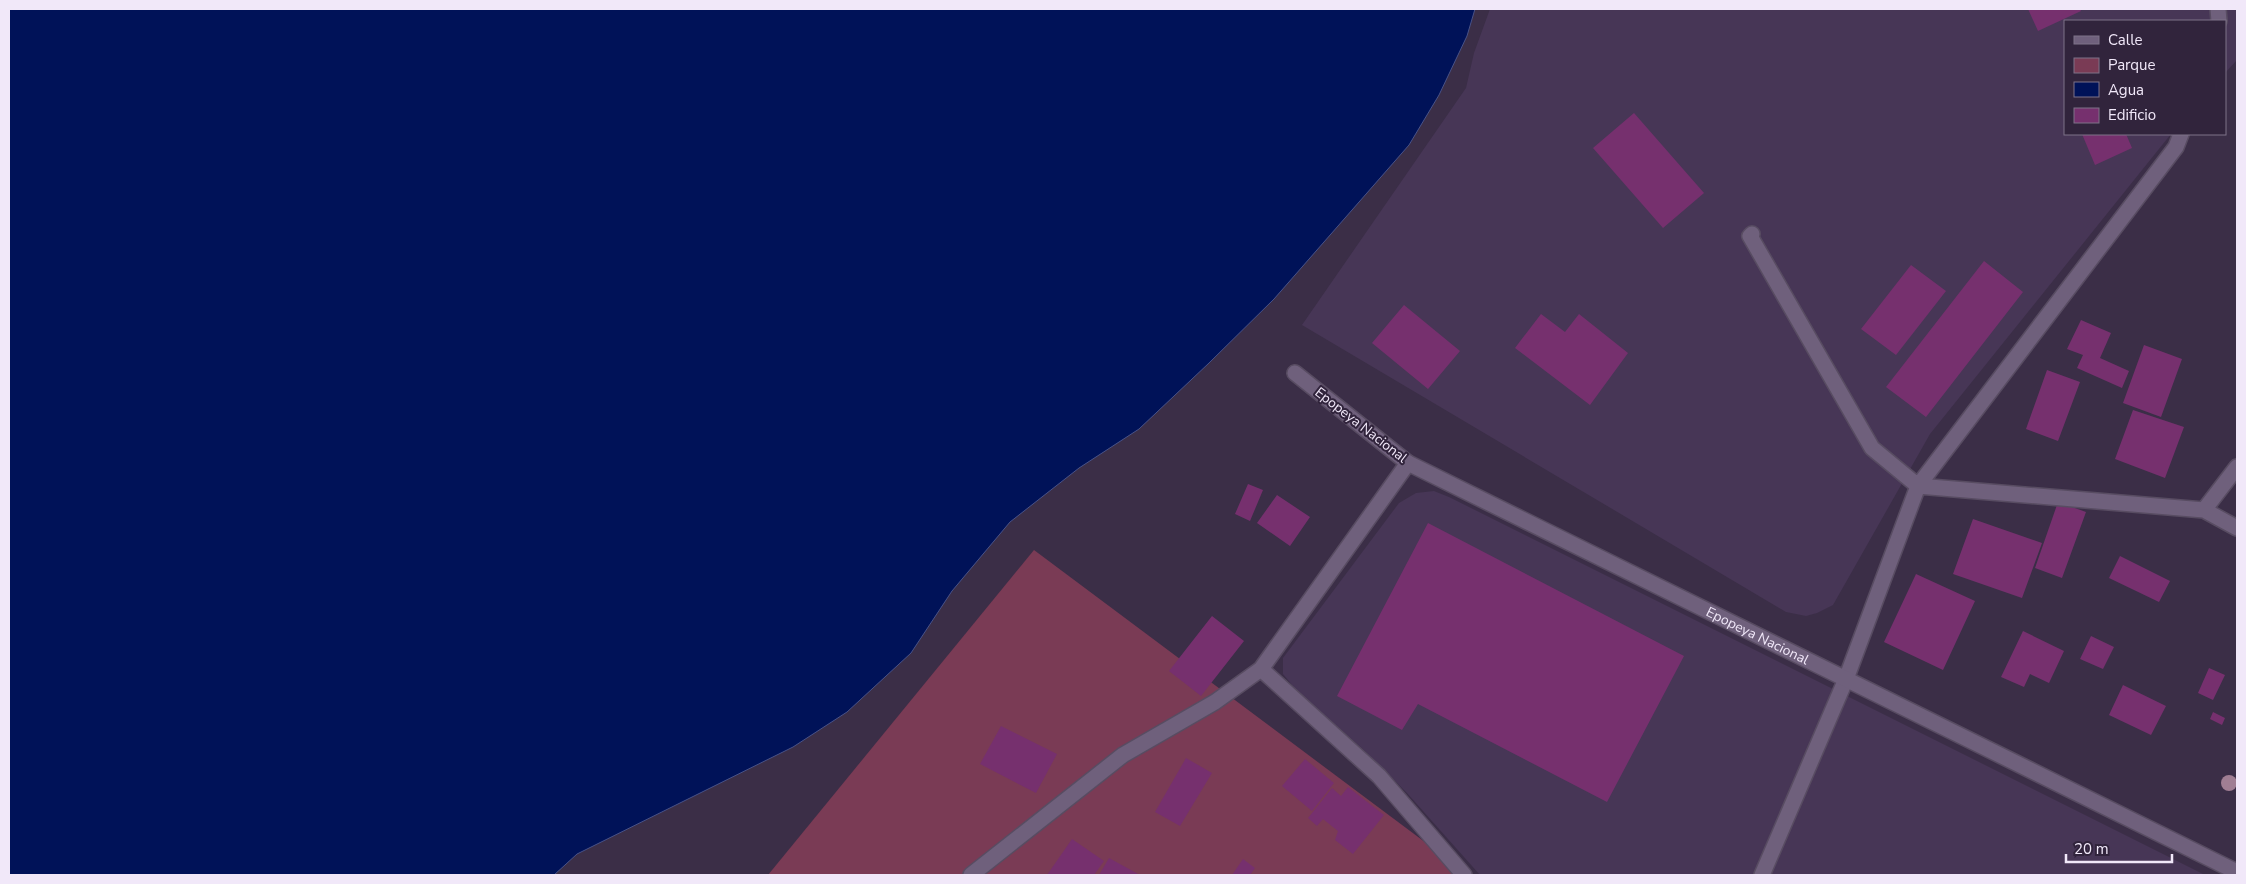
<svg xmlns="http://www.w3.org/2000/svg" width="2246" height="884" viewBox="0 0 2246 884" font-family="'Nunito Sans',sans-serif">
<style>
.built{fill:#473656}
.green{fill:#7a3b55}
.water{fill:#001258;stroke:#485288}
.building{fill:#76306e}
.lines{fill:none;stroke-linecap:round;stroke-linejoin:round}
.lane-casing{stroke:#584c62;stroke-width:18}
.street-casing{stroke:#584c62;stroke-width:18}
.secondary-casing{stroke:#584c62;stroke-width:18}
.lane{stroke:#6f607c;stroke-width:15}
.street{stroke:#6f607c;stroke-width:15}
.secondary{stroke:#6f607c;stroke-width:15}
.tree{fill:#a07e93}
.labels{text-anchor:middle;dominant-baseline:central;stroke-width:4;stroke-linejoin:round;paint-order:stroke}
.street-label{font-size:14px;fill:#f1e8f9;stroke:#31243c}
</style>
<rect width="100%" height="100%" fill="#3b2e47"/>
<!-- built -->
<path class="built" d="M1490 9H2237V60L2225 73V21H2065V134H2171L1930 434 1833 605 1817 613 1806 616 1786 612 1302 325 1466 88 1474 53Z
M1434 491 1449 497 2205 875H1480L1407 793 1365 751 1297 691 1283 674V658L1399 503 1416 493Z"/>
<!-- green -->
<path class="green" d="M1034 550 1469 875H768Z"/>
<!-- water -->
<path class="water" d="M9 9H1475L1467 36 1439 95 1409 145 1274 299 1209 363 1139 429 1079 468 1010 522 952 591 911 653 847 712 793 747 577 854 554 875H9Z"/>
<!-- building -->
<path class="building" d="M2028 9H2080L2081 11 2038 31Z
M1634 113 1704 193 1663 228 1593 148Z
M2082 134H2126L2132 148 2095 165Z
M1984 261 2023 292 1926 417 1886 387Z
M1911 265 1946 291 1896 355 1861 329Z
M1404 305 1460 351 1428 389 1372 343Z
M1541 314 1565 332 1579 314 1628 353 1590 405 1515 348Z
M2081 320 2111 333 2100 358 2129 371 2122 388 2077 368 2083 355 2067 349Z
M2144 345 2182 359 2161 417 2123 403Z
M2047 370 2080 382 2058 441 2026 429Z
M2133 410 2184 427 2165 478 2115 459Z
M1248 484 1263 490 1250 521 1235 514Z
M1277 495 1310 517 1290 546 1257 523Z
M2058 502 2086 512 2062 578 2035 568Z
M1973 519 2042 543 2022 598 1953 574Z
M1428 523 1684 656 1607 802 1418 704 1402 730 1337 696Z
M2120 556 2170 581 2159 602 2109 578Z
M1916 574 1975 601 1943 670 1884 642Z
M1212 616 1244 641 1201 696 1169 671Z
M2023 631 2064 651 2049 683 2030 674 2024 687 2001 677Z
M2091 636 2114 647 2103 669 2080 659Z
M2209 668 2225 675 2213 700 2198 693Z
M2123 685 2166 706 2151 735 2109 715Z
M2213 712 2225 718 2222 725 2210 719Z
M1001 726 1057 754 1036 793 980 764Z
M1186 758 1212 773 1180 826 1155 812Z
M1305 759 1334 783 1312 811 1282 786Z
M1348 787 1384 815 1353 854 1335 840 1338 831 1323 819 1317 826 1308 818 1332 788 1341 796Z
M1072 839 1104 861 1094 875H1047Z
M1109 858 1140 875H1099Z
M1243 859 1255 868 1250 875H1232Z"/>
<g class="lines">
<defs>
<path id="lane" d="M2218 9 2219 21
M1752 234 1750 236 1872 448 1918 486 2204 510 2237 528
M2204 510 2237 467
M1762 875 1846 679 1918 486 2176 147 2181 134"/>
<path id="street" d="M1261 669 1379 776 1464 875
M971 875 1123 755 1215 702 1261 669 1408 463 1295 373"/>
<g id="secondary">
<path id="s1" d="M1408 463 2237 872"/>
</g>
</defs>
<!-- lane casing -->
<use href="#lane" class="lane-casing"/>
<!-- street casing -->
<use href="#street" class="street-casing"/>
<!-- secondary casing -->
<use href="#secondary" class="secondary-casing"/>
<!-- lane -->
<use href="#lane" class="lane"/>
<!-- street -->
<use href="#street" class="street"/>
<!-- secondary -->
<use href="#secondary" class="secondary"/>
</g>
<!-- trees -->
<circle class="tree" cx="2229" cy="783" r="8"/>
<g class="labels">
<!-- street labels -->
<g class="street-label">
<text transform="translate(1361 425) rotate(38)">Epopeya Nacional</text>
<text stroke="none"><textPath href="#s1" startOffset="390">Epopeya Nacional</textPath></text>
</g>
</g>
<!-- border -->
<rect width="2246" height="884" fill="none" stroke="#f1e8f9" stroke-width="20"/>
<!-- legend -->
<rect x="2064" y="20" width="162" height="115" fill="#31243c" stroke="#7e7288"/>
<rect x="2074" y="36" width="25" height="8" fill="#6f607c" stroke="#7e7288"/>
<text x="2108" y="45" font-size="15" fill="#f1e8f9">Calle</text>
<rect x="2074" y="58" width="25" height="15" fill="#7a3b55" stroke="#7e7288"/>
<text x="2108" y="70" font-size="15" fill="#f1e8f9">Parque</text>
<rect x="2074" y="82" width="25" height="15" fill="#001258" stroke="#7e7288"/>
<text x="2108" y="95" font-size="15" fill="#f1e8f9">Agua</text>
<rect x="2074" y="108" width="25" height="15" fill="#76306e" stroke="#7e7288"/>
<text x="2108" y="120" font-size="15" fill="#f1e8f9">Edificio</text>
<!-- scale -->
<path d="M2066 854v8h106v-8" fill="none" stroke="#f1e8f9" stroke-width="2.5"/>
<text x="2074" y="854" font-size="15" fill="#f1e8f9" stroke="#31243c" stroke-width="4" paint-order="stroke">20 m</text>
</svg>
